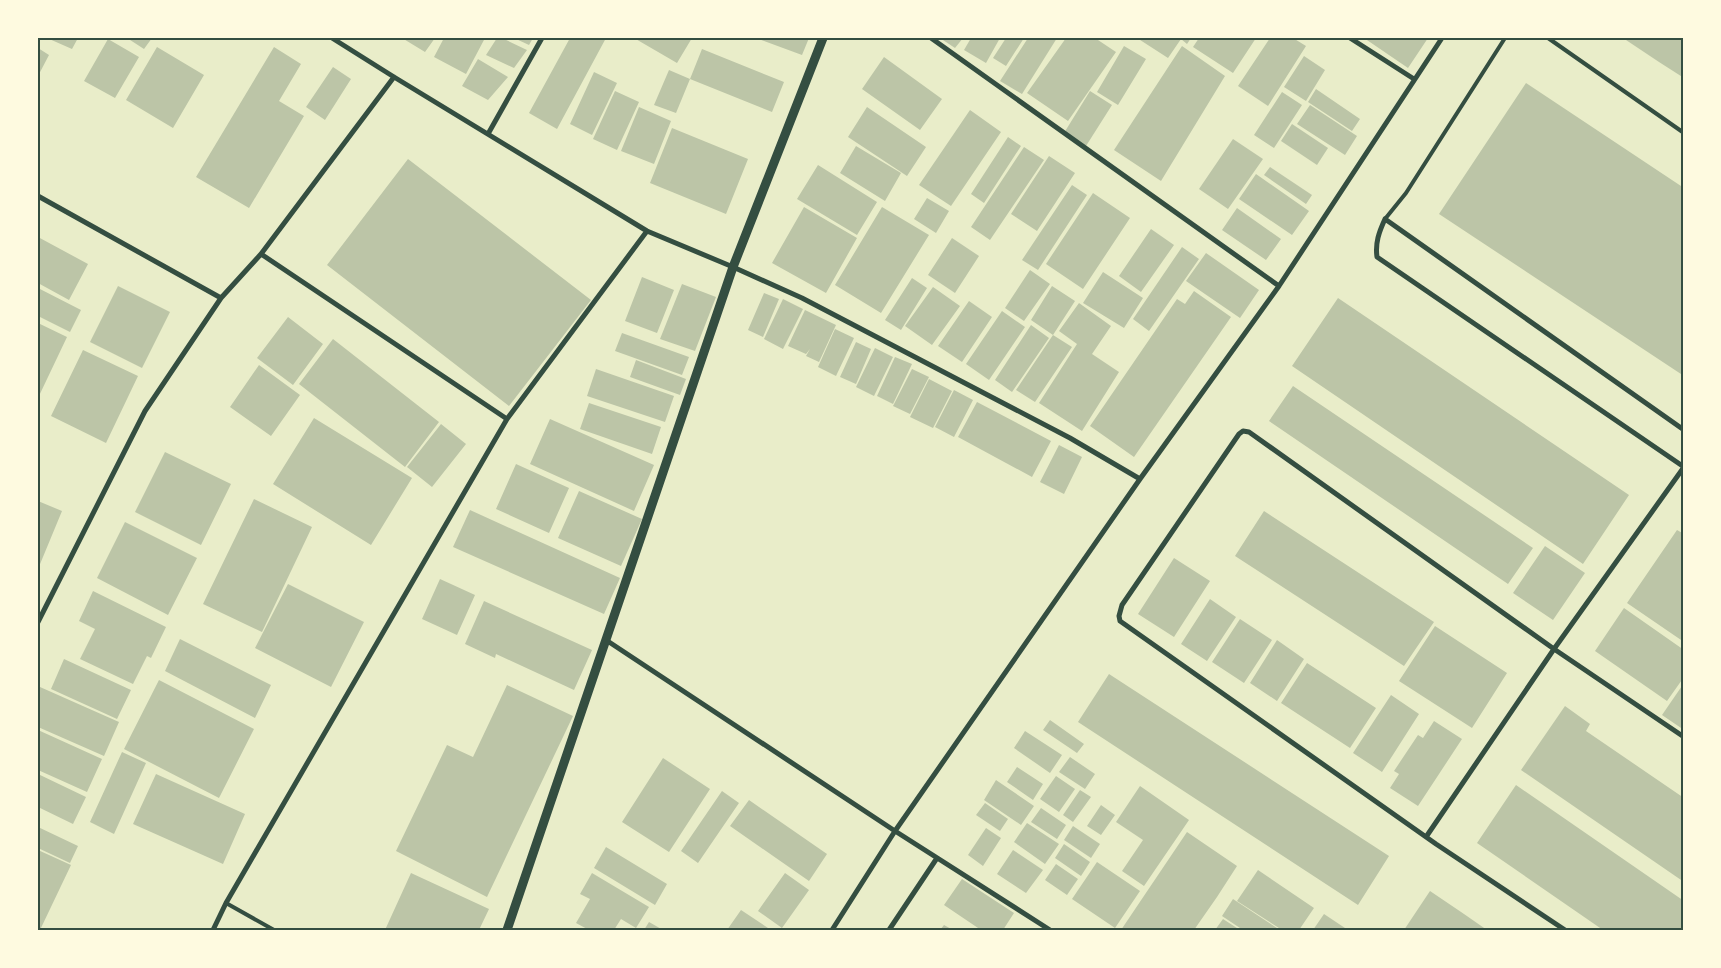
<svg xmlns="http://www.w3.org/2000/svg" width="1721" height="968" viewBox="0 0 1721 968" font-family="Helvetica,sans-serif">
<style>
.building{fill:#bcc5a7}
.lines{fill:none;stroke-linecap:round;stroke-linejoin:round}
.service{stroke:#344e41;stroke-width:4}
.minor{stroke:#344e41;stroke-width:5}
.tertiary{stroke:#344e41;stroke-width:9}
.neatline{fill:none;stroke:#344e41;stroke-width:2}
</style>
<rect width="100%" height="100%" fill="#e9edc9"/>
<!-- building -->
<path class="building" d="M47 38H78L72 49Z
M127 38H152L144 49Z
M402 38H435L425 52Z
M444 38H485L466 74 434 57Z
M497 38H502L527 50 514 68 486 55Z
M514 38H533L529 45Z
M570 38H606L557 129 529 113Z
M634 38H692L677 63Z
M756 38H809L802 55Z
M940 38H963L955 48Z
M971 38H1000L986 63 964 50Z
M1006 38H1024L1006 66 993 58Z
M1028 38H1057L1022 94 1000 81Z
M1066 38H1095L1116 52 1068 121 1027 93Z
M1137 38H1191L1187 44 1181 39 1168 58Z
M1199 38H1256L1233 73 1193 47Z
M1270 38H1293L1306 46 1268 106 1238 86Z
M1364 38H1428L1408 68Z
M1623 38H1684V78L1659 62Z
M108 39 139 57 115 98 84 81Z
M1124 46 1146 59 1118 105 1097 92Z
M1182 46 1225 76 1161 181 1114 150Z
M157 47 204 75 173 128 126 100Z
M274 47 301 64 279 101 304 116 249 208 196 177Z
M38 48 49 55 38 76Z
M702 49 784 82 772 112 690 79Z
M1304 56 1325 70 1306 101 1284 87Z
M884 57 942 99 920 130 862 89Z
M478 59 508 77 488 100 462 86Z
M333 67 351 79 325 120 306 107Z
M669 70 690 79 676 113 654 105Z
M594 72 617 83 592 135 570 124Z
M1526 83 1684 188V376L1439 214Z
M1316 89 1360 119 1352 131 1308 102Z
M615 91 639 102 617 150 593 139Z
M1090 91 1112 105 1086 146 1064 133Z
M1282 92 1302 105 1274 148 1254 135Z
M1310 105 1357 136 1345 155 1297 124Z
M639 107 671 121 654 164 621 151Z
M867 107 926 147 907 176 848 137Z
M970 110 1001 132 951 206 919 185Z
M1292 124 1328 148 1317 165 1281 141Z
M672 128 748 159 726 214 650 183Z
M1008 137 1021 146 984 203 971 194Z
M1233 139 1263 159 1228 209 1199 189Z
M856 146 901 173 885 201 840 173Z
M1024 147 1044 160 990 240 971 227Z
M1049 156 1075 173 1037 231 1011 214Z
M408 159 591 300 509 406 327 265Z
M818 165 877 202 857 235 797 199Z
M1270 167 1312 195 1306 204 1264 175Z
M1256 174 1309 211 1292 235 1239 199Z
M1072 185 1087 195 1038 270 1022 260Z
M1093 193 1130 218 1083 289 1046 264Z
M927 198 949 211 936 233 914 219Z
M804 207 857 238 826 293 772 263Z
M882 207 929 235 881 313 835 285Z
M1237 208 1281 239 1266 260 1222 230Z
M1151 229 1174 245 1141 292 1119 276Z
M38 237 88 264 69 300 38 283Z
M952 238 979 256 955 293 928 275Z
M1182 247 1199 259 1149 331 1133 319Z
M1206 253 1259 290 1240 318 1186 281Z
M1030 270 1050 284 1024 321 1005 308Z
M1103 272 1143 298 1124 328 1083 303Z
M642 277 674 290 657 333 625 321Z
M912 278 927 288 901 330 885 320Z
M682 284 716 297 695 351 660 339Z
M118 286 170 312 142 368 90 342Z
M1052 286 1075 301 1053 335 1072 347 1035 402 1016 390 1053 335 1031 320Z
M933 287 960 306 932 345 905 326Z
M38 288 81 310 70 332 38 316Z
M1194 291 1231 317 1134 457 1090 426 1177 299 1185 304Z
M764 293 779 299 763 337 748 330Z
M1338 298 1629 495 1583 564 1292 366Z
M783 299 803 309 783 349 764 339Z
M969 301 992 317 962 362 938 346Z
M1079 303 1111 326 1092 354 1119 372 1082 431 1039 403 1077 344 1059 331Z
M805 310 836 325 819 362 806 356 810 349 806 354 788 346Z
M1002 311 1025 327 989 380 966 364Z
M288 317 323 344 293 385 257 358Z
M38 323 67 337 38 398Z
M1031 325 1049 338 1012 392 995 380Z
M835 329 854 338 836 376 818 367Z
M622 333 689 357 682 375 615 351Z
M333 339 439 422 405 467 299 384Z
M856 342 871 349 856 384 840 377Z
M875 348 893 357 874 396 856 387Z
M83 350 138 376 106 443 51 416Z
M895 357 912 364 893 404 877 396Z
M636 360 686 379 680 395 630 377Z
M259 365 300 395 271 436 230 407Z
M596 369 674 396 665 422 587 396Z
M912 369 929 377 910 414 893 406Z
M929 379 952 391 933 428 910 417Z
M1293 386 1533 548 1508 584 1269 421Z
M954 390 973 400 954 437 935 427Z
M977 402 1051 441 1032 477 958 437Z
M589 403 661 427 652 454 580 429Z
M314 418 412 478 371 545 273 484Z
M550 419 654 465 634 511 530 464Z
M441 424 466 444 432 487 407 467Z
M1059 445 1082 457 1064 494 1040 482Z
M165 452 231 484 201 545 135 512Z
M516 464 569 488 549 533 496 509Z
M579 491 642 519 621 566 558 538Z
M254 499 312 527 262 632 203 604Z
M38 501 62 511 38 569Z
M470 510 620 578 604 614 453 547Z
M1264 511 1434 622 1404 666 1235 556Z
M125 522 197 558 168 615 97 578Z
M1677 530 1684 534V642L1627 603Z
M1545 546 1585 573 1553 620 1513 593Z
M1174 558 1210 581 1174 637 1138 614Z
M440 579 475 595 457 635 422 619Z
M288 584 364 622 331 687 255 648Z
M93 591 166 627 151 658 147 656 133 684 80 659 95 629 79 621Z
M1210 599 1236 617 1207 661 1181 644Z
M484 601 592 650 574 690 496 654 495 658 465 644Z
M1624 608 1684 650V677L1667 701 1595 651Z
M1240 619 1272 640 1244 683 1212 662Z
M1435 626 1507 673 1472 728 1399 681Z
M180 639 271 685 255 718 165 671Z
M1277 640 1304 659 1277 701 1250 683Z
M64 659 131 690 117 719 51 689Z
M1307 663 1376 708 1350 748 1281 703Z
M1109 674 1389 856 1358 905 1078 722Z
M159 680 254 729 219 798 124 749Z
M1684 683V730L1662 715Z
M507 685 573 716 487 897 396 851 447 745 473 757Z
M40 687 119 722 104 756 38 727V692Z
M1391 695 1419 714 1382 772 1353 753Z
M1565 706 1590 724 1586 731 1684 798V882L1521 770Z
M1050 720 1084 744 1077 753 1043 730Z
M1434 721 1462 739 1418 806 1390 788 1399 774 1394 771 1418 735 1423 738Z
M38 730 102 759 87 792 38 770Z
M1025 731 1062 755 1050 773 1014 748Z
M122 752 146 763 114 834 90 822Z
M1070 757 1095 774 1085 789 1059 772Z
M663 758 710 789 669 852 622 822Z
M1017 767 1043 784 1033 800 1007 782Z
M38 774 86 797 73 824 38 807Z
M156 774 245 814 223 864 133 824Z
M1056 776 1075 789 1059 812 1040 799Z
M996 780 1034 806 1021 825 984 800Z
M1516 785 1684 901V930H1603L1477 843Z
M1140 786 1189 820 1144 886 1122 871 1143 840 1116 822Z
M1080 790 1091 797 1073 822 1063 815Z
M722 791 739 803 698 863 681 851Z
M749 800 827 854 809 881 730 826Z
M985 803 1008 819 1000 831 976 815Z
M1101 805 1115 815 1101 835 1087 826Z
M1041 808 1066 825 1057 839 1031 822Z
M1027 823 1059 844 1045 864 1014 842Z
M1073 826 1100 844 1091 858 1064 840Z
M38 827 78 846 70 863 38 848Z
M986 828 1001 838 983 866 968 855Z
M1187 832 1237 866 1217 897 1194 930H1121Z
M1064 844 1090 862 1081 876 1055 858Z
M606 847 667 884 655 905 594 868Z
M38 850 71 865 40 930H38Z
M1013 850 1043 870 1026 893 997 874Z
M1097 862 1140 891 1115 928 1072 899Z
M1056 864 1078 879 1067 895 1045 880Z
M1258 870 1314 908 1299 930H1282L1237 901Z
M411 873 489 909 479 930H385Z
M592 873 649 907 636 928 621 919 614 930H589L576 923 590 899 580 894Z
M785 873 809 890 782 928 758 911Z
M962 879 1014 913 1003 930H981L944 905Z
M1430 891 1464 914 1487 930H1404Z
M1233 899 1280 930H1243L1222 916Z
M741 910 771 930H727Z
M1324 914 1348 930H1313Z
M1223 919 1240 930H1215Z
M649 922 663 930H644Z
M944 925 953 930H940Z"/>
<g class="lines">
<!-- service -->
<path class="service" d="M1548 38 1684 133
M1385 219 1406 193 1505 38
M226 903 274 930"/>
<!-- minor -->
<path class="minor" d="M332 38 394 77 647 231 733 267 802 298 1070 438 1140 479
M931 38 1279 286
M1350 38 1414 79
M488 134 542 38
M38 196 221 298
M261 254 507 419
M1684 430 1385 219C1379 232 1375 243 1377 257L1684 467
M38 622 145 411 221 298 261 254 394 77
M606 640 895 831 1050 930
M1426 837 1554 649 1684 467
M213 930 226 903 507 419 647 231
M832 930 895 831 1140 479 1279 286 1442 38
M889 930 937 858
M1565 930 1436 844 1120 621 1119 616 1122 605 1239 434 1243 431 1249 432 1554 649 1684 737"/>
<!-- tertiary -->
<path class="tertiary" d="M507 930 733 267 823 38"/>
</g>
<!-- border -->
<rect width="1721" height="968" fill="none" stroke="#fefae0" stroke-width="78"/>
<rect x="39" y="39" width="1643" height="890" class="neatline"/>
</svg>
